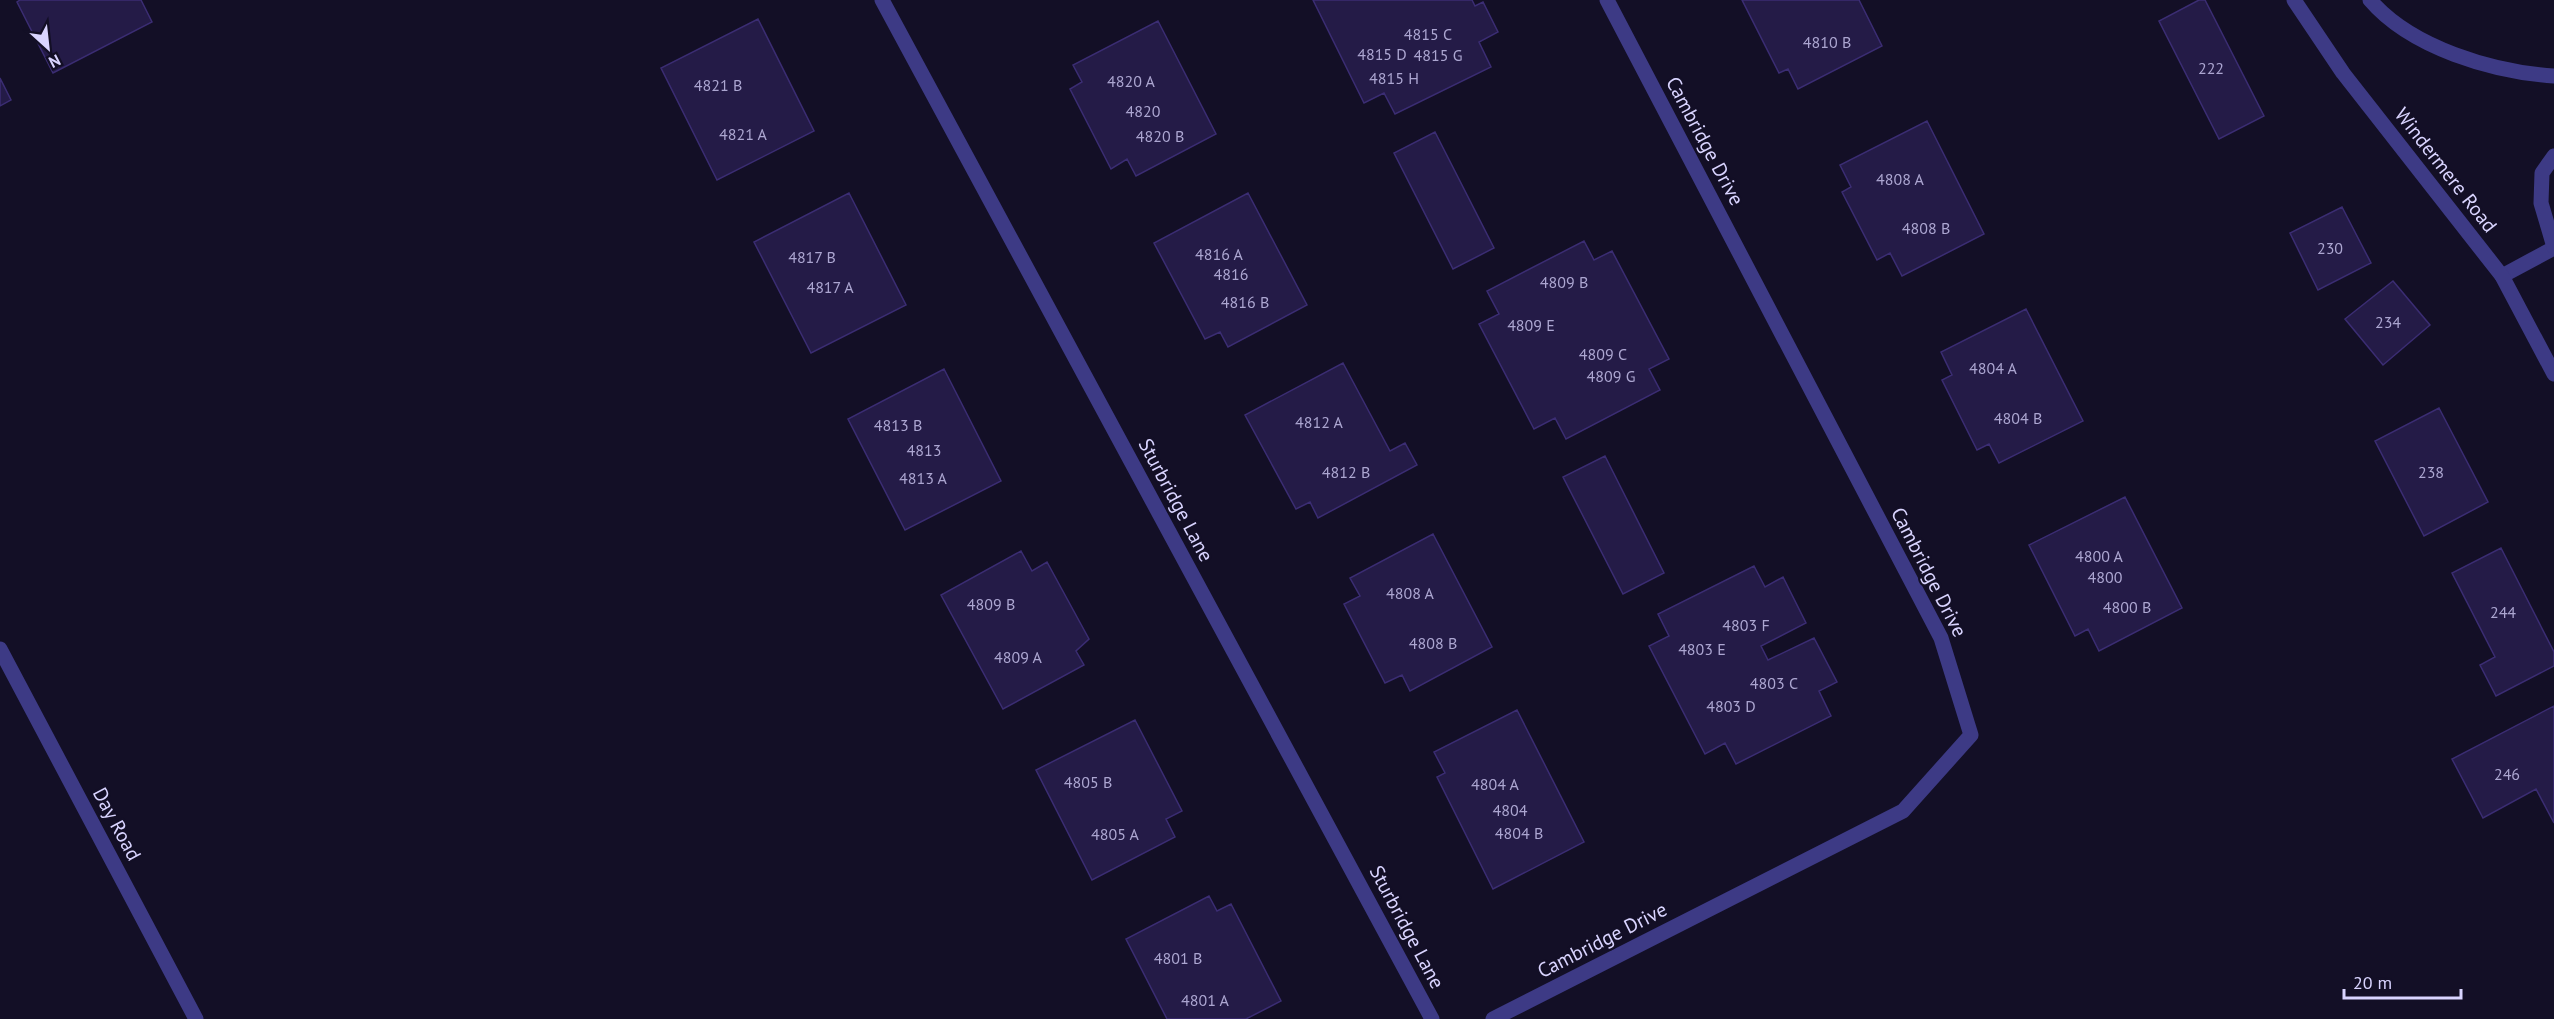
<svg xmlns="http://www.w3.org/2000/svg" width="2554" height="1019" viewBox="0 0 2554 1019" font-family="'PT Sans',sans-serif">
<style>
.building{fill:#241b47;stroke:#3b2d73;stroke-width:1.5}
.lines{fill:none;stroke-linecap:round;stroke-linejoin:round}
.lane{stroke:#3d3a85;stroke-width:15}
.street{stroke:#3d3a85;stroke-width:15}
.labels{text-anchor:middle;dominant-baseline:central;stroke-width:4.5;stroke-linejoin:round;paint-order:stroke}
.number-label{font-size:16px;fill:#aca6d1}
.street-label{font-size:20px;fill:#d9d4ff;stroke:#130f26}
</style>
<rect width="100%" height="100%" fill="#130f26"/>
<!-- building -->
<path class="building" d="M20 0H141L152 22 53 73 17 2Z
M1313 0H1472L1475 6 1483 2 1498 32 1479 42 1491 67 1395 114 1384 93 1364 103Z
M1742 0H1859L1882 46 1798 89 1788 69 1779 73Z
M2199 0H2205L2264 116 2219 139 2159 21Z
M758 19 814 131 717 180 661 68Z
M1158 21 1216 134 1136 176 1127 159 1111 169 1070 89 1082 82 1073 65Z
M0 78 11 100 0 106Z
M1927 121 1984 234 1902 276 1890 253 1877 260 1842 192 1851 187 1840 165Z
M1435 132 1494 248 1453 269 1394 153Z
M849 193 906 305 811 353 754 242Z
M1248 193 1307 305 1228 347 1220 332 1205 339 1154 243Z
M2342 207 2371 263 2318 290 2290 233Z
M1584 241 1594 260 1612 251 1669 359 1649 369 1660 390 1566 439 1555 418 1534 429 1479 324 1499 314 1487 291Z
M2393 281 2430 325 2383 365 2345 319Z
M2026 309 2083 421 1999 463 1989 444 1977 450 1942 380 1952 375 1941 352Z
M1343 363 1390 451 1405 443 1417 465 1318 518 1310 502 1296 509 1245 415Z
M944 369 1001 481 905 530 848 419Z
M2439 408 2488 502 2424 536 2375 441Z
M1605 456 1664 573 1623 594 1563 477Z
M2125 497 2182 608 2099 651 2088 629 2075 636 2029 545Z
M1433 534 1492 647 1410 691 1402 675 1385 683 1344 604 1360 596 1350 578Z
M2501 548 2554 652V666L2496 696 2480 665 2495 657 2452 573Z
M1021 551 1032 571 1047 562 1089 639 1076 651 1084 665 1003 709 941 595Z
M1754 566 1765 587 1783 577 1806 623 1761 646 1768 660 1814 638 1837 682 1819 691 1831 716 1736 764 1725 743 1705 754 1649 646 1669 636 1658 614Z
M2554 706V823L2536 789 2483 818 2452 759Z
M1517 710 1584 842 1493 889 1437 777 1445 773 1434 752Z
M1135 720 1182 811 1166 819 1175 837 1092 880 1036 770Z
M1209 896 1217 911 1231 904 1281 1001 1246 1019H1167L1126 939Z"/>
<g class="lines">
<!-- lane -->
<path class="lane" d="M2502 276 2554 248"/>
<!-- street -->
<path class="street" d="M882 0 1432 1019
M2294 0 2343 73 2502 276 2554 374
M2370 0C2411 48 2493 72 2554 76
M2554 156 2542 173 2541 203 2554 247
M0 649 196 1019
M1493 1019 1903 811 1971 735 1941 638 1607 0"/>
</g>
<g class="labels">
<!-- number labels -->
<g class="number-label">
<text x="1428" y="34">4815 C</text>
<text x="1827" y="42">4810 B</text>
<text x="1382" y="54">4815 D</text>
<text x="1438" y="55">4815 G</text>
<text x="2211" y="68">222</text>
<text x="1394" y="78">4815 H</text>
<text x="1131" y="81">4820 A</text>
<text x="718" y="85">4821 B</text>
<text x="1143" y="111">4820</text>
<text x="743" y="134">4821 A</text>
<text x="1160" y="136">4820 B</text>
<text x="1900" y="179">4808 A</text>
<text x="1926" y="228">4808 B</text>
<text x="2330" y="248">230</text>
<text x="1219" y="254">4816 A</text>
<text x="812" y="257">4817 B</text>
<text x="1231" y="274">4816</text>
<text x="1564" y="282">4809 B</text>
<text x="830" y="287">4817 A</text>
<text x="1245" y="302">4816 B</text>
<text x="2388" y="322">234</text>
<text x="1531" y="325">4809 E</text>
<text x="1603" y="354">4809 C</text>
<text x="1993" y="368">4804 A</text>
<text x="1611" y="376">4809 G</text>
<text x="2018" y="418">4804 B</text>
<text x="1319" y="422">4812 A</text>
<text x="898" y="425">4813 B</text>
<text x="924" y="450">4813</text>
<text x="1346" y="472">4812 B</text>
<text x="2431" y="472">238</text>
<text x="923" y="478">4813 A</text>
<text x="2099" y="556">4800 A</text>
<text x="2105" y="577">4800</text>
<text x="1410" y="593">4808 A</text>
<text x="991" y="604">4809 B</text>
<text x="2127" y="607">4800 B</text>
<text x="2503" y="612">244</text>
<text x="1746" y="625">4803 F</text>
<text x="1433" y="643">4808 B</text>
<text x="1702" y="649">4803 E</text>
<text x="1018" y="657">4809 A</text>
<text x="1774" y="683">4803 C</text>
<text x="1731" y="706">4803 D</text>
<text x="2507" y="774">246</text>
<text x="1088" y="782">4805 B</text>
<text x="1495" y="784">4804 A</text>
<text x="1510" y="810">4804</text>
<text x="1519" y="833">4804 B</text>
<text x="1115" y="834">4805 A</text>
<text x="1178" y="958">4801 B</text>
<text x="1205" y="1000">4801 A</text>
</g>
<!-- street labels -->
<g class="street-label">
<text transform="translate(1705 141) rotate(62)">Cambridge Drive</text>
<text transform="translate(2446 170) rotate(52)">Windermere Road</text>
<text transform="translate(1176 500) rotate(62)">Sturbridge Lane</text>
<text transform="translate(1929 572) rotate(63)">Cambridge Drive</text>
<text transform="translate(117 824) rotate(62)">Day Road</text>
<text transform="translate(1407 927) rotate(62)">Sturbridge Lane</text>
<text transform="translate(1602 940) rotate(-27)">Cambridge Drive</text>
</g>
</g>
<!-- north arrow -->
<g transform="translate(48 48) rotate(153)" stroke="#130f26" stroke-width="4.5" paint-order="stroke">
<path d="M0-4.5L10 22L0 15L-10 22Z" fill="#d9d4ff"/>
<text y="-9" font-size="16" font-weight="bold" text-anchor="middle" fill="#d9d4ff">N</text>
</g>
<!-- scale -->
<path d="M2344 989v9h117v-9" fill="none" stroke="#d9d4ff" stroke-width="3"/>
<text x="2353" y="989" font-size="18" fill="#d9d4ff" stroke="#130f26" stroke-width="4.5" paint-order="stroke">20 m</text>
</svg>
